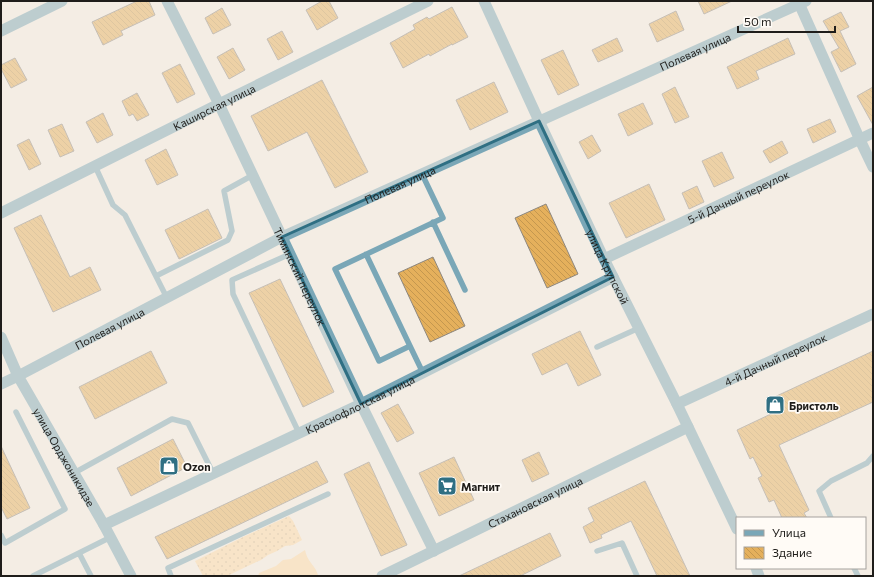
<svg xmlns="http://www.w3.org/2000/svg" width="874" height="577" viewBox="0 0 874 577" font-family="Commissioner,sans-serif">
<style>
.grass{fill:url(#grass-dots)}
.garden{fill:#fcd9a6}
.building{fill:url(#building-back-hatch);stroke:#8d877f}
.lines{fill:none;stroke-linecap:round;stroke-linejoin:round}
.lane{stroke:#7aa7b7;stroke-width:5.5}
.street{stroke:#7aa7b7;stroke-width:11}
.marked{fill:none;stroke:#2f6f83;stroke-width:3;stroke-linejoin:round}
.labels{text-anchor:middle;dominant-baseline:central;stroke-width:3.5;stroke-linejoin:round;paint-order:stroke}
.street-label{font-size:11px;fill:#1f1d1a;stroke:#fffbf6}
.poi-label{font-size:11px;font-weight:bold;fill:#1f1d1a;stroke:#fffbf6;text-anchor:start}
</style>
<defs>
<pattern id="grass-dots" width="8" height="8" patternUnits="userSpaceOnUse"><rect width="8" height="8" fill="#fcd9a6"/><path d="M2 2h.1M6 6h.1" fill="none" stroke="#d8ba8e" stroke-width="1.8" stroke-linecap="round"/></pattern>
<pattern id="building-back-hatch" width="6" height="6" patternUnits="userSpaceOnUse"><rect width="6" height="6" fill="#e5b05c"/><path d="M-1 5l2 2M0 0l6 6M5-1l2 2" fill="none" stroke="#c4974f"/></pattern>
</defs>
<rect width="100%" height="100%" fill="#f4ede4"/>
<!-- grass -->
<path class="grass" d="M289 516 293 521 302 540 293 545 285 546 277 551 268 555 261 560 252 564 227 576H203L195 561 243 537Z"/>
<!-- garden -->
<path class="garden" d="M305 550C306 555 308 559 311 563 314 567 316 569 318 575L311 576H258L259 573 276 566 283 560 291 559Z"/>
<!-- building -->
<path class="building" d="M137 1H149L155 15 121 31 123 35 103 45 92 22Z
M322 1H329L338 18 317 30 306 10Z
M698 1H732L704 14Z
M452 7 468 37 452 45V44L430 56 429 54 403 68 390 43 415 29 413 25 427 17 429 19Z
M222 8 231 25 213 34 205 18Z
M676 11 684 30 657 42 649 24Z
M841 12 849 27 840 31 856 64 841 72 831 52 839 48 823 21Z
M282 31 293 52 278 60 267 39Z
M617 38 623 51 598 62 592 50Z
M788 38 795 54 756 71 759 79 737 89 727 67Z
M233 48 245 70 229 79 217 57Z
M563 50 579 85 558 95 541 60Z
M15 58 27 80 11 88 1 69V65Z
M180 64 195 94 177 103 162 73Z
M322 80 368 172 335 188 307 132 268 151 251 116Z
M494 82 508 112 470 130 456 100Z
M675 87 689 117 675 123 662 94Z
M873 87V125L857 96Z
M137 93 149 115 137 121 133 114 129 116 122 101Z
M643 103 653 124 628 136 618 114Z
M103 113 113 135 97 143 86 122Z
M830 119 836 132 813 143 807 129Z
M62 124 74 151 60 157 48 130Z
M592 135 601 151 588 159 579 142Z
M29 139 41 164 29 170 17 145Z
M782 141 788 153 770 163 763 151Z
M166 149 178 175 157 185 145 160Z
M722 152 734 178 714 187 702 161Z
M649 184 665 220 626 238 609 203Z
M697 186 704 202 689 209 682 193Z
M546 204 578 274 547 288 515 218Z
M208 209 222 238 179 259 165 230Z
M41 215 70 277 90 267 101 290 53 312 14 228Z
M433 257 465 326 430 342 398 273Z
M280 279 334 392 303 407 249 293Z
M580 331 601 375 578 386 567 363 542 375 532 354Z
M151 351 167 383 95 419 79 387Z
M873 351V402L779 445 809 510 804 513 807 518H782L774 500 769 502 758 478 762 476 753 457 750 459 737 430 773 413 768 400Z
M398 404 414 433 397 442 381 413Z
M173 439 187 467 131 496 117 468Z
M1 446 30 508 7 519 1 507Z
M539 452 549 474 532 482 522 460Z
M454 457 474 500 439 516 419 473Z
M317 461 328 482 167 559 155 537Z
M369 462 407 545 381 556 344 474Z
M645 481 659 510 690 576H657L631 521 601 535 602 538 590 543 583 527 594 521 588 508Z
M550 533 561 556 520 576H459Z"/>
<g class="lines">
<!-- lane -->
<path class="lane" d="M95 166 113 205 125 215 167 298
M422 174 443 218 335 269 379 361 410 346 423 373
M433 222 465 290
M290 254 232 280 233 294 299 433
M366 254 410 346
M156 276 228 240 232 231 224 191 253 175
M597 347 639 328
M74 473 172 419 188 423 213 473
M831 518 819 491 831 481 867 463 873 456
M1 535 5 543 65 509 16 412
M597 551 622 543 637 576
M79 553 91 576
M854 568 858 576
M33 576 111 537
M171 576 168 568 328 494"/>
<!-- street -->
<g class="street">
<path id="s1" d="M167 1 219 104 361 404 434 551"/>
<path id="s2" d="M484 1 539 121 604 259 677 404 737 529"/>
<path d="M798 1 860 140 873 167"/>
<path d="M1 31 62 1"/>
<path id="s3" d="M1 213 219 104 428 1"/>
<path id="s4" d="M604 259 873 133"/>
<path id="s5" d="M1 337 18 376 104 525 131 576"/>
<path id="s6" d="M1 384 18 376 282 237 806 1"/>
<path id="s7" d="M677 404 873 314"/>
<path id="s8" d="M104 525 361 404 613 277"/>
<path d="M756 568 759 576"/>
<path id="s9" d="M382 576 688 427"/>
</g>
</g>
<!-- marked area -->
<path d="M0 0H874V577H0ZM539 121 613 277 361 404 282 237Z" fill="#f4ede4" fill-opacity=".55" fill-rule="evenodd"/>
<path class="marked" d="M539 121 613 277 361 404 282 237Z"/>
<!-- icons -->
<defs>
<symbol id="shop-square" viewBox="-11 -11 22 22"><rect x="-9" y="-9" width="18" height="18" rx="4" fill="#2f6f83" stroke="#fffbf6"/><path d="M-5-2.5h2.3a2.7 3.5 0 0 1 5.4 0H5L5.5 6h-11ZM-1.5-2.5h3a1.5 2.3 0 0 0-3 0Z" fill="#fff"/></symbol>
<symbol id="supermarket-square" viewBox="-11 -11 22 22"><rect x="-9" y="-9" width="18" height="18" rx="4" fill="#2f6f83" stroke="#fffbf6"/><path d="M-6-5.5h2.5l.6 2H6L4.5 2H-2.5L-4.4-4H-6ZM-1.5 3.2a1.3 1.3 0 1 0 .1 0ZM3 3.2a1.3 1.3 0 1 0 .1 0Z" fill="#fff"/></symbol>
</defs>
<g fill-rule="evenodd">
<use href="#shop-square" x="764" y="394" width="22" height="22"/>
<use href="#shop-square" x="158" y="455" width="22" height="22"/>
<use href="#supermarket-square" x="436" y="475" width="22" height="22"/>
</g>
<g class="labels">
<!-- street labels -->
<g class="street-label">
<text stroke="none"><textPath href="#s6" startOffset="770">Полевая улица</textPath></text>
<text stroke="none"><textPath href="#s3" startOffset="238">Каширская улица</textPath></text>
<text stroke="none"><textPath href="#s6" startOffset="446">Полевая улица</textPath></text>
<text stroke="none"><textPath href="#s4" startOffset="148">5-й Дачный переулок</textPath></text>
<text stroke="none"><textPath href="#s2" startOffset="293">улица Крупской</textPath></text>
<text stroke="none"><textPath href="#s1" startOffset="306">Тиминский переулок</textPath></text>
<text stroke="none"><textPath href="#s6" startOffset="122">Полевая улица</textPath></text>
<text stroke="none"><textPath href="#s7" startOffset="108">4-й Дачный переулок</textPath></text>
<text stroke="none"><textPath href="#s8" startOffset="283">Краснофлотская улица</textPath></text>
<text stroke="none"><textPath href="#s5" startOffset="136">улица Орджоникидзе</textPath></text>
<text stroke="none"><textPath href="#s9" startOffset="170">Стахановская улица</textPath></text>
</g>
<!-- poi labels -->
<g class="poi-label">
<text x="789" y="405">Бристоль</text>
<text x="183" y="466">Ozon</text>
<text x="461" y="486">Магнит</text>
</g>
</g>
<!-- border -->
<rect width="874" height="577" fill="none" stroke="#1f1d1a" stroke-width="4"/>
<!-- legend -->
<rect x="736" y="517" width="130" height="52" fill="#fffbf6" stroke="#a5a29e"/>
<rect x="744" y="530" width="20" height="6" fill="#7aa7b7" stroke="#a5a29e"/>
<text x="772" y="537" font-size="12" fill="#1f1d1a">Улица</text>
<rect x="744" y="547" width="20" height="12" fill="url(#building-back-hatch)" stroke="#a5a29e"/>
<text x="772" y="557" font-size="12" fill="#1f1d1a">Здание</text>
<!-- scale -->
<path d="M738 26v6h97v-6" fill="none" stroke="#1f1d1a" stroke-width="2"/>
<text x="744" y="26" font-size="12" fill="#1f1d1a" stroke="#fffbf6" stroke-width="3" paint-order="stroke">50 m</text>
</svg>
